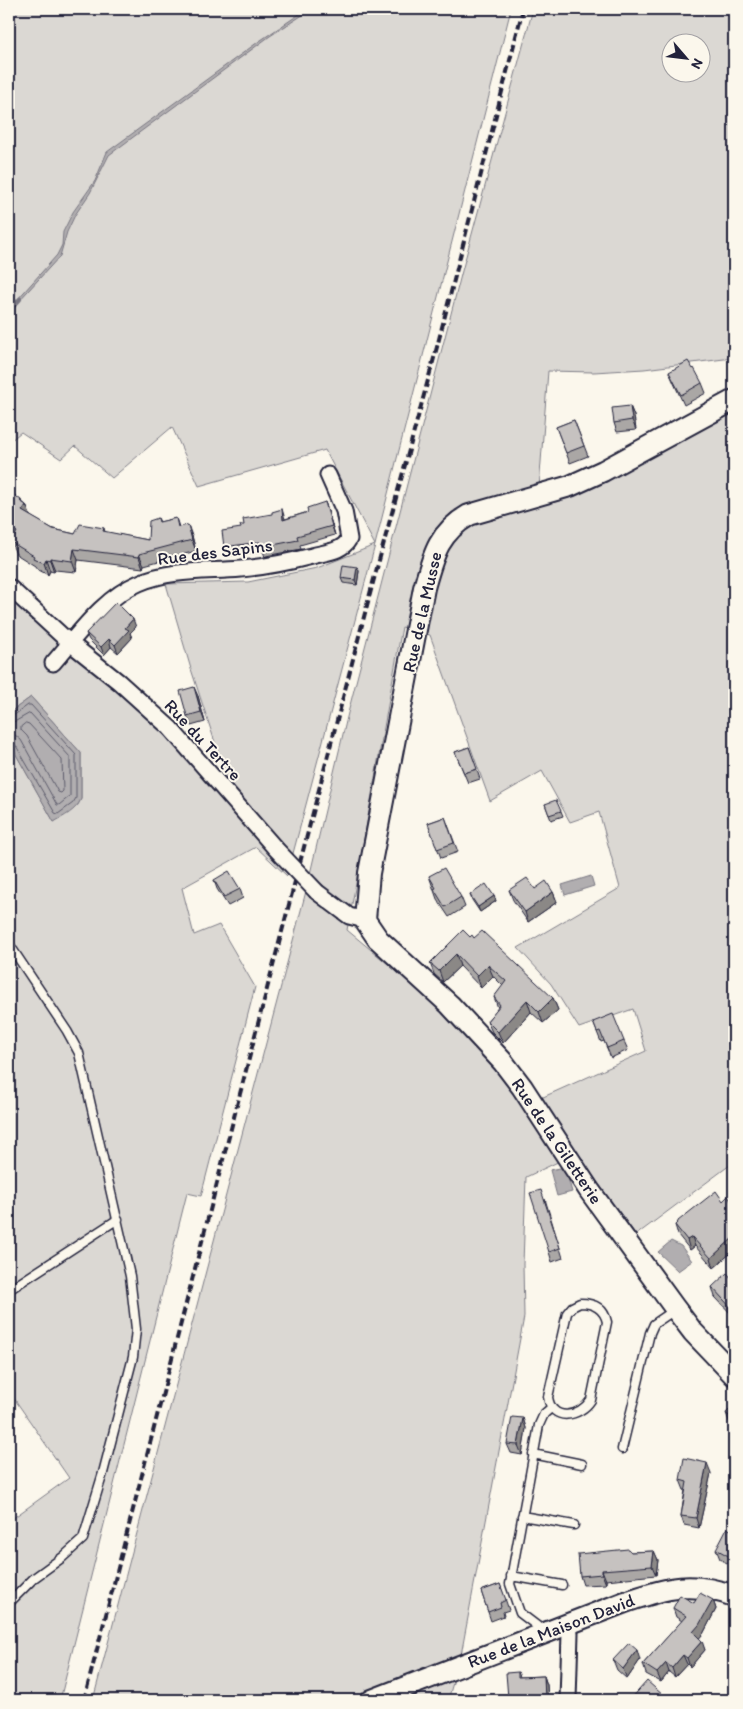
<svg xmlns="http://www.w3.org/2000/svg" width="743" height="1709" viewBox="0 0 743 1709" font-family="Itim,sans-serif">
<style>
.green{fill:#dbd8d3;stroke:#7e7d87;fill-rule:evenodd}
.water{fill:#b1aeb0;stroke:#787681}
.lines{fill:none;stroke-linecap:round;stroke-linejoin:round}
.shore{stroke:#5b5a6a;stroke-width:1}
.stream{stroke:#787681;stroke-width:4.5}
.lane-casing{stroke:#22223b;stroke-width:11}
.street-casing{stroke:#22223b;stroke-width:19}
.secondary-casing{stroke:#22223b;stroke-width:24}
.lane{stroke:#fbf7ec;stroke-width:8}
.street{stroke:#fbf7ec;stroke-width:15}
.secondary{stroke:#fbf7ec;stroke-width:20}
.rail{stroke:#22223b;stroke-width:4;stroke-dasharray:8 4;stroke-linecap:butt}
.street-bridge-casing{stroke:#22223b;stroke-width:19;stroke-linecap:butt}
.street-bridge{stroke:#fbf7ec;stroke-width:15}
.wall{fill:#aaa7a5;stroke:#22223b}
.shaded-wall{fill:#8b8886;stroke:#22223b}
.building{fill:#c6c2c0;stroke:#22223b}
.labels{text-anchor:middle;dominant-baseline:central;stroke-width:4;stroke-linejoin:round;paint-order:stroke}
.street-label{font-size:18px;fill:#22223b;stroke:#fbf7ec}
</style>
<rect width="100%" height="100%" fill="#fbf7ec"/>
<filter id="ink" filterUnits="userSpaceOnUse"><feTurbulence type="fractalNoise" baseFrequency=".02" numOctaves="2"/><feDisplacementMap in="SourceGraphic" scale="10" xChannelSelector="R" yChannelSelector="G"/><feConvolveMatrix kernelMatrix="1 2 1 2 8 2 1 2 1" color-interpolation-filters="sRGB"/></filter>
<g filter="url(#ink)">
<!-- green -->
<path class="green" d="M9 9H511L375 545 287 876 256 847 182 888 194 935 219 925 255 987 201 1196 187 1193 60 1700H9V1521L69 1478 9 1391V1370L11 1368 9 1364V742L54 822 78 805 81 799V753L31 697 9 713V596L62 646 115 689 168 738 215 792 227 779 191 669 166 584 248 582 317 568 375 545 325 450 199 486 172 427 112 478 75 446 61 459 21 432 9 442Z
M533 9H734V343L732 344V358L644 369 594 372 548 371 539 488 734 408V1162L636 1235 591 1173 541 1098 646 1051 633 1009 579 1028 551 984 518 948 620 888 599 812 570 822 542 771 490 801 430 635 402 627 357 878 347 930 446 1012 506 1081 562 1160 526 1177 523 1264 524 1317 461 1655 448 1700H93L305 895 348 713 462 271ZM670 42H700V72H670Z"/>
<!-- water -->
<path class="water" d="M307 9H312L270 36 109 155 90 193 75 215 67 232 60 256 17 303 16 301 57 255 62 245 63 232 73 212 95 181 107 152 258 42Z
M31 697 81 753V799C76 811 64 816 54 822L9 742V713Z
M591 876 594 886 565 895 562 885Z
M565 1167 572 1192 557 1196 550 1170Z
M671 1241 681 1246 692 1261 678 1271 658 1252Z"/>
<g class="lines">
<!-- shore -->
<path class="shore" d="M9 716H13L28 705H31L76 755V798L73 803 58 814 55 813 15 744 9 741
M9 723 16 721 30 713 70 757V796L59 805H57L21 740 15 735 9 734
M26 723 29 724 62 760 63 791 61 793 58 792 27 736 21 730V727Z"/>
<!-- stream -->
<path class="stream" d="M9 311 20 299"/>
<defs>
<path id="lane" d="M9 944 67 1031 79 1053 130 1276 136 1329 133 1357 103 1473 83 1539 63 1557 34 1578 9 1603
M9 1290 118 1219
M580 1303C594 1303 604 1308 607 1322L591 1400C580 1417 552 1423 548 1397L567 1313 572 1307Z
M622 1449 650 1333 654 1324 676 1309
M533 1454 582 1464
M522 1516 574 1525
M511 1576 562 1585
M545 1632 520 1613 510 1584 539 1425 544 1414 552 1407"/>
<path id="street" d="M9 587 70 643 119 682 170 728 275 848
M53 663C78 635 103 598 139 583 171 569 207 572 241 569 265 567 289 562 312 556 326 552 342 552 349 539L344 511 328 475
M317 892 349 916 365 920
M568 1700 570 1633 568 1625"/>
<path id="secondary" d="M734 400 603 471 570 486 469 515C438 533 433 556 424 588L369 873 365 920 378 939 450 1005 503 1062 522 1087 589 1190 674 1307 693 1332 734 1375
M372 1700 625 1602C668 1588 690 1580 734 1596"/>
</defs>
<!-- lane casing -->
<use href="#lane" class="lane-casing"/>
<!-- street casing -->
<use href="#street" class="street-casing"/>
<!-- secondary casing -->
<use href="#secondary" class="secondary-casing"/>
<!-- lane -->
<use href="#lane" class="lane"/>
<!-- street -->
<use href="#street" class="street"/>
<!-- secondary -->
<use href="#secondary" class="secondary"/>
<!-- rail -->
<path class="rail" d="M84 1700 261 1012 371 590 437 347 523 9"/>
<defs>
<path id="street-bridge" d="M275 848 317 892"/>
</defs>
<!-- street-bridge casing -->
<use href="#street-bridge" class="street-bridge-casing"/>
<!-- street-bridge -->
<use href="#street-bridge" class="street-bridge"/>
</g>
<!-- wall -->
<path class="wall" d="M669 372 702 383 706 393 684 405 673 381Z
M630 406 634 416 636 430 617 432 614 423Z
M574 420 588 456 570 463 556 427Z
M9 491 26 505 30 516 53 529 75 534 104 528 105 532 148 540 158 518 160 522 176 518 179 527 192 536 196 551 144 565 143 568 78 560 76 572 55 570 54 572 50 571 48 575 37 569 35 566 16 554 11 542 14 538 13 533 9 530Z
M325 502 335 535 300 545 301 549 266 556 265 557 263 551 227 556 224 547 241 528 285 519 308 512Z
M357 567 359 571 357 585 343 583 341 578Z
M136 627 130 633 132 638 118 653 111 647 104 655 89 640 86 633Z
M198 696 205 722 191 726 187 716Z
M469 747 480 779 468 783 455 752Z
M545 804 561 811 563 816 551 820Z
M445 817 458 852 441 858 428 823Z
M429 876 461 897 465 907 449 917 437 899Z
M214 880 240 889 243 898 228 906 217 889Z
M535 889 553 892 557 902 528 922 513 900 509 890Z
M470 895 494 896 496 901 480 912 472 900Z
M470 937 474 938 553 998 558 1010 543 1023 531 1012 503 1043 492 1032 487 1021 498 1008 494 997 503 986 493 976 481 988 460 966 443 982 434 974 430 963Z
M593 1022 624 1041 628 1050 611 1058 604 1041 601 1042Z
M545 1199 563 1258 552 1262 549 1252Z
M723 1201 734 1205V1250L714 1268 695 1246 690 1250 678 1235 675 1225 678 1222Z
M734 1281V1317L715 1297 712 1287Z
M734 1405V1433L733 1432 726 1413Z
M523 1418 526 1428 522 1455 511 1453 507 1444Z
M711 1473 699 1528 684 1525 681 1516 685 1490H684L680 1480Z
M734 1532V1567L720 1559 716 1549Z
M654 1551 658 1560 656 1575 606 1580V1584L583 1585 580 1576 631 1552Z
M500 1584 509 1610 503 1612 504 1616 491 1621 481 1591Z
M713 1600 716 1609 703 1634 699 1638 705 1650 690 1667 687 1664 675 1677 669 1672 661 1682 646 1674 643 1664 682 1621 676 1617 673 1608Z
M613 1660H640L627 1679 617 1670Z
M518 1672 520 1677 544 1676 547 1685 548 1700H509L508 1698Z"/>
<!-- shaded-wall -->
<path class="shaded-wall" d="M630 406 634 416 636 430 632 420Z
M21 500 24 508 26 505 31 517 22 511 20 501Z
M325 502 328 511 335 535 332 526Z
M282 509 285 519 287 529 283 520Z
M188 525 192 536 196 551 192 540Z
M74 549 78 560 76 572 72 561Z
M139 554 144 565 143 568 139 557Z
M50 558 55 570 54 572 50 560Z
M46 559 50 571 48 575 44 563Z
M357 567 359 571 357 585 355 580Z
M133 619 136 627 130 633 132 638 118 653 115 645 125 628Z
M109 639 111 647 104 655 101 647Z
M194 687 198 696 205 722 201 712Z
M553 892 557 902 528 922 525 912Z
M494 896 496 901 480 912 478 907Z
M456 954 460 966 443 982 439 971Z
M488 965 493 976 481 988 477 976Z
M553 998 558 1010 543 1023 539 1012Z
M527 1000 531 1012 503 1043 498 1032Z
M692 1237 695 1246 690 1250 687 1240Z
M734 1237V1250L714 1268 711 1258Z
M523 1418 526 1428 522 1455 518 1445Z
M707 1463 711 1473 699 1528 696 1518Z
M654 1551 658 1560 656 1575 652 1566Z
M602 1570 606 1580V1584L602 1574Z
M713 1600 716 1609 703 1634 696 1642 693 1632Z
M702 1641 705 1650 690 1667 687 1658Z
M637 1650 640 1660 627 1679 623 1669Z
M683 1655 687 1664 675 1677 672 1668Z
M666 1663 669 1672 661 1682 657 1673Z
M544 1676 547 1685 548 1700H545Z
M664 1696 665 1700H659Z"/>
<!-- building -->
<path class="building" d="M688 361 693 369 694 368 702 383 681 395 669 372Z
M630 406 632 420 614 423 612 408Z
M574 420 584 446 566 453 556 427Z
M9 491 21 500 20 501 26 505 22 511 53 529 75 534 80 524 104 528 103 531 148 540 149 521 158 518 159 522 176 518 178 527 188 525 192 540 139 554V557L74 549 72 561 50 558V560L46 559 44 563 33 558 34 556 11 542 17 532 11 528 13 525 9 522Z
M325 502 332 526 297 536 298 540 263 547H262L260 542 224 547 222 531 241 528 240 525H244L243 519 272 514V512L282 509 283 520 308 512 307 508Z
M343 565 357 567 355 580 341 578Z
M116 602 133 619 125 628 129 630 115 645 109 639 101 647 86 633Z
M194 687 201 712 187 716 180 691Z
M469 747 477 769 464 773 455 752Z
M556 800 561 811 549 815 545 804Z
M445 817 454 843 437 849 428 823Z
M444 868 461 897 445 907 434 889 436 888 429 876Z
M229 871 240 889 224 897 214 880Z
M527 878 535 889 546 881 553 892 525 912 509 890Z
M486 884 494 896 478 907 470 895Z
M463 930 470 937 472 935 474 938 482 931 553 998 539 1012 527 1000 498 1032 487 1021 500 1005 494 997 506 981 488 965 477 976 456 954 439 971 430 963Z
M613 1014 624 1041 607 1048 600 1031 597 1032 593 1022Z
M541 1190 560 1248 549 1252 530 1193Z
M716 1191 723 1201 728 1196 734 1205V1237L711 1258 692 1237 687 1240 675 1225 678 1222V1221Z
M727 1273 734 1281V1311L712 1287Z
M734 1405V1421L726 1413Z
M512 1417 523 1418 518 1445 507 1444Z
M684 1458 707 1463 696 1518 681 1516 687 1482 680 1480Z
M727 1528 734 1532V1559L716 1549Z
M628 1549 631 1552 654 1551 652 1566 602 1570V1574L580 1576 578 1554Z
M500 1584 506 1600 500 1603 501 1607 488 1612 481 1591Z
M700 1593 713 1600 699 1625 693 1632 702 1641 687 1658 683 1655 672 1668 666 1663 657 1673 643 1664 686 1616 673 1608 680 1595 694 1603Z
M629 1643 637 1650 623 1669 613 1660Z
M518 1672V1677L544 1676 545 1700H522V1697L508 1698 506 1673Z
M647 1681 664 1696 659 1700H630Z"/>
</g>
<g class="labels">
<!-- street labels -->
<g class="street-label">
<text transform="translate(215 552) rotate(-7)">Rue des Sapins</text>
<text transform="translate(422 612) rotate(-77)">Rue de la Musse</text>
<text transform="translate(203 740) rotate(47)">Rue du Tertre</text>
<text transform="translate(557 1141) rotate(56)">Rue de la Giletterie</text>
<text transform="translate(551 1631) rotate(-21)">Rue de la Maison David</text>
</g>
</g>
<!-- margin -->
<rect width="743" height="1709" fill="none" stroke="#fbf7ec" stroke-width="30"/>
<rect x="15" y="15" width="713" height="1679" fill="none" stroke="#22223b" stroke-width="2" filter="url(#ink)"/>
<!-- north arrow -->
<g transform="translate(686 58) rotate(118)"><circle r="24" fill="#fbf7ec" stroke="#a4a2a5"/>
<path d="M0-4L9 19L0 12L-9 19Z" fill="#22223b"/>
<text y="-8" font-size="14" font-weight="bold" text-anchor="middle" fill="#22223b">N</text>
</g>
</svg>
